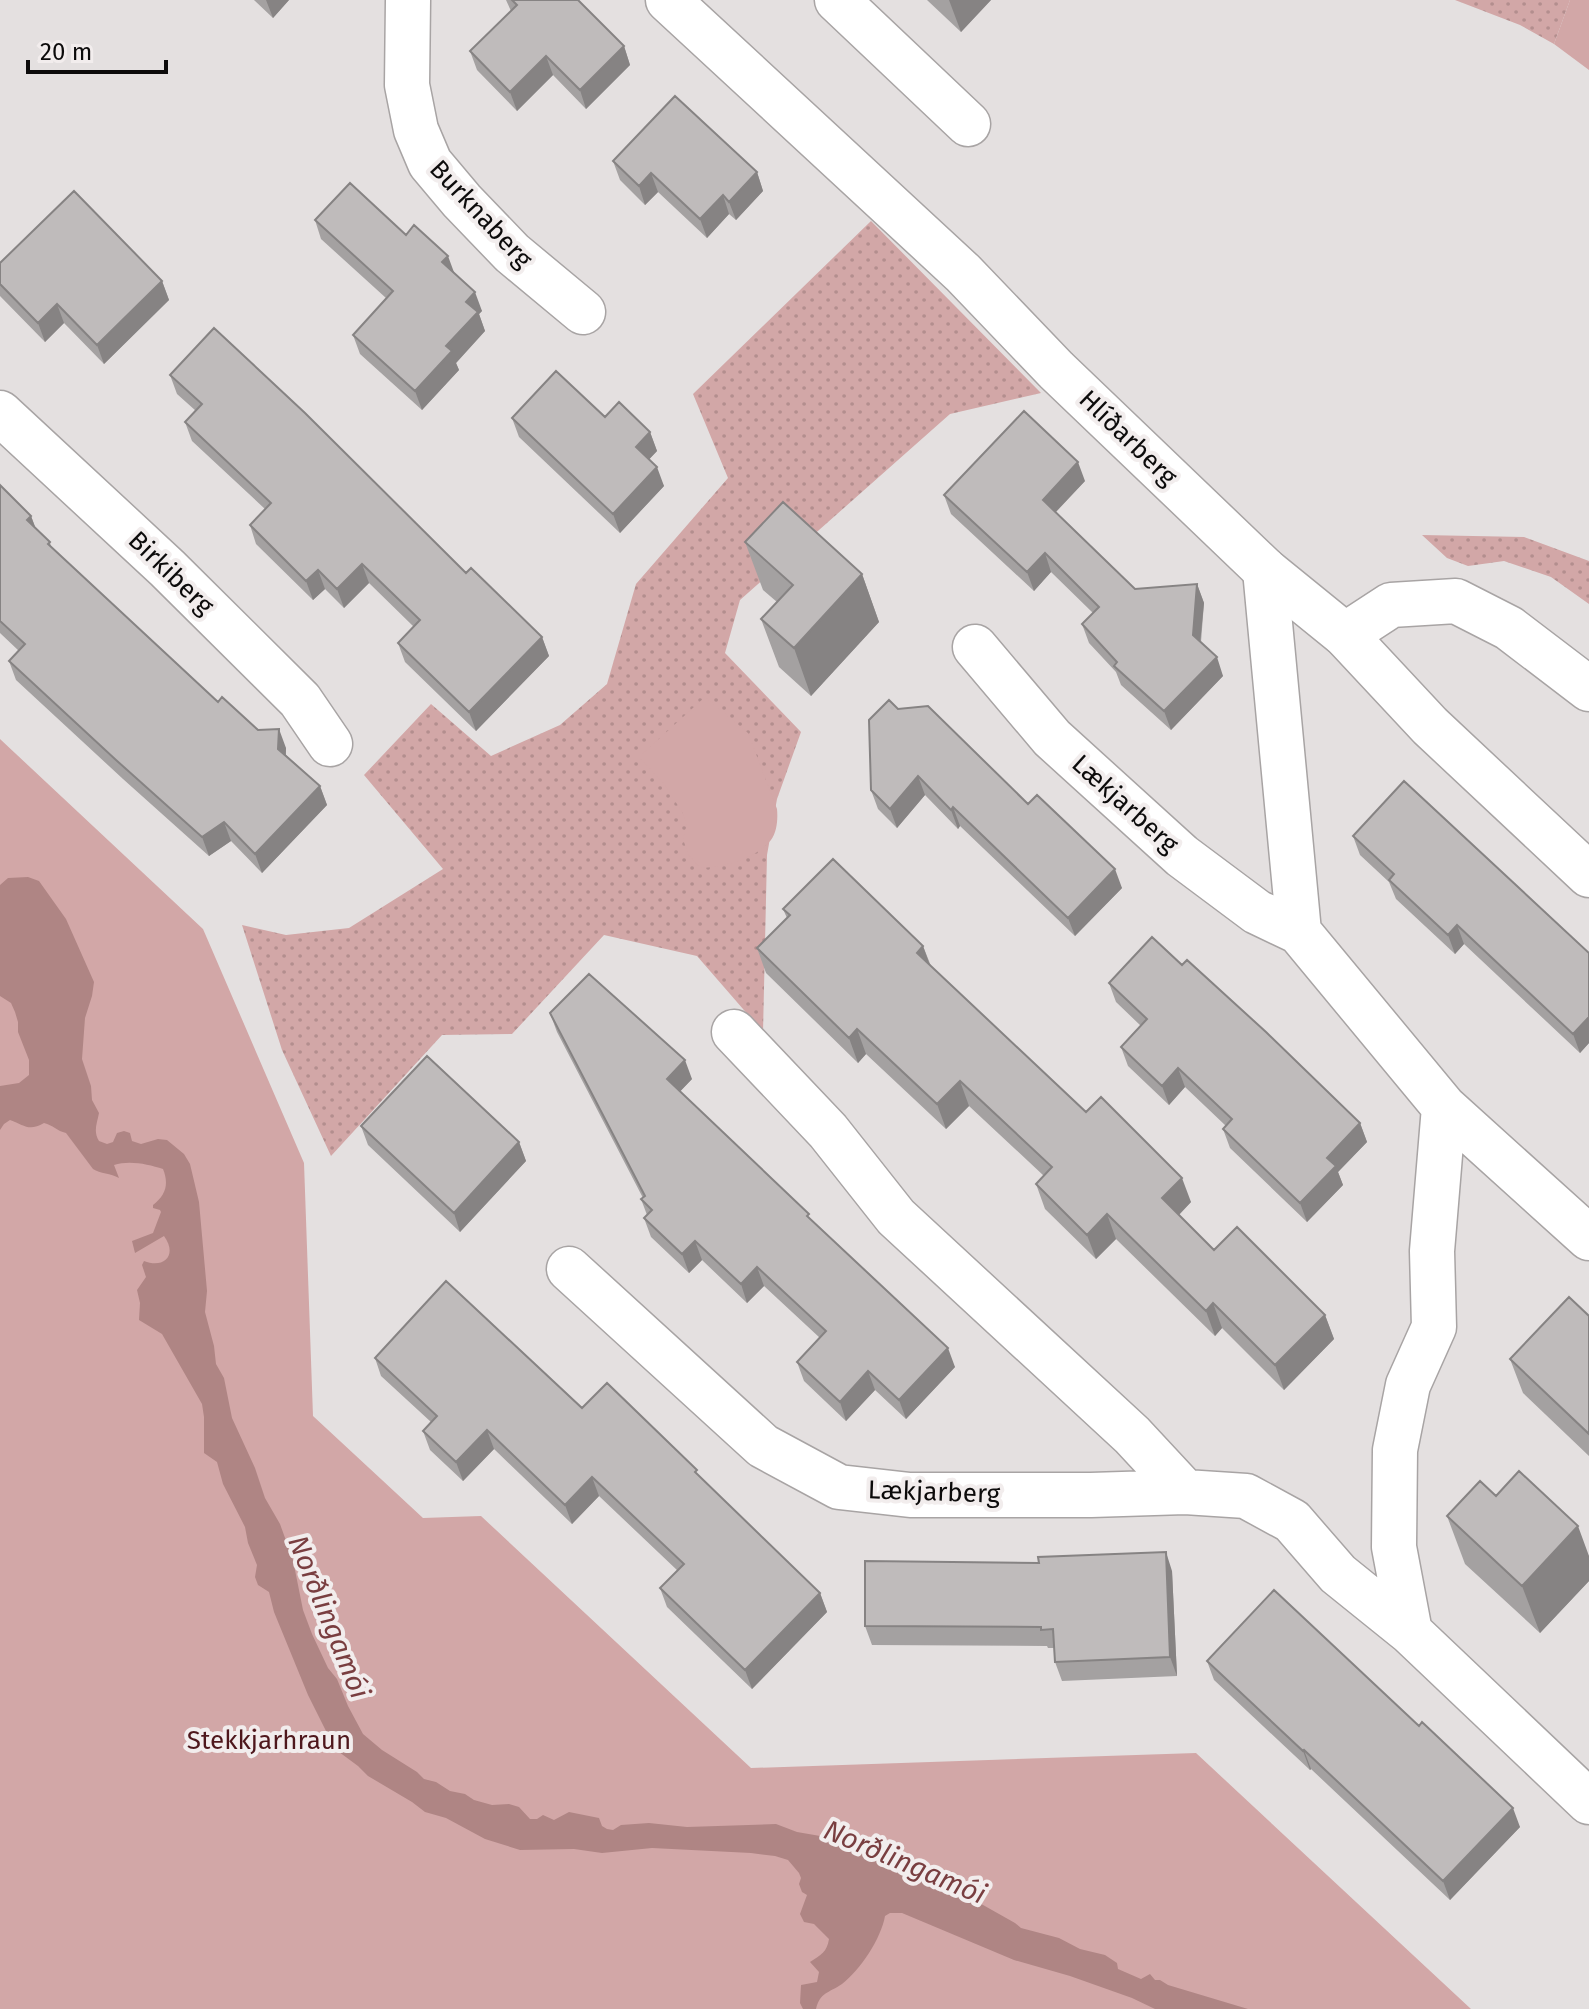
<svg xmlns="http://www.w3.org/2000/svg" width="1589" height="2009" viewBox="0 0 1589 2009" font-family="'Fira Sans',sans-serif">
<style>
.grass{fill:url(#grass-dots)}
.park{fill:#d2a7a7}
.water{fill:#af8584}
.lines{fill:none;stroke-linecap:round;stroke-linejoin:round}
.minor-casing{stroke:#a8a4a4;stroke-width:47}
.tertiary-casing{stroke:#a8a4a4;stroke-width:47}
.minor{stroke:#fff;stroke-width:44}
.tertiary{stroke:#fff;stroke-width:44}
.wall{fill:#a4a1a1}
.shaded-wall{fill:#868383}
.building{fill:#bfbbbb;stroke:#868383;stroke-width:2}
.labels{text-anchor:middle;dominant-baseline:central;stroke-width:8;stroke-linejoin:round;paint-order:stroke}
.street-label{font-size:26px;fill:#0c0b0b;stroke:#f2eded}
.park-label{font-size:26px;fill:#4e171c;stroke:#f2eded}
.water-label{font-size:28px;font-style:italic;fill:#793e40;stroke:#f2eded}
</style>
<defs>
<pattern id="grass-dots" width="8" height="8" patternUnits="userSpaceOnUse" patternTransform="scale(2)"><rect width="8" height="8" fill="#d2a7a7"/><path d="M2 2h.1M6 6h.1" fill="none" stroke="#b38e8e" stroke-width="1.8" stroke-linecap="round"/></pattern>
</defs>
<rect width="100%" height="100%" fill="#e4e0e0"/>
<!-- grass -->
<path class="grass" d="M1455 0H1570L1554 44 1520 25Z
M871 221 1041 393 950 414 740 600 725 653 801 732 777 799 767 855 763 1032 697 956 604 935 512 1034 442 1035 331 1156 282 1050 242 925 286 935 349 928 443 869 364 775 431 704 491 756 560 725 607 684 636 584 728 478 693 394Z
M1422 535 1524 537 1589 561V604L1551 577 1504 561 1468 566 1447 558Z"/>
<!-- park -->
<path class="park" d="M1570 0H1589V70L1554 44Z
M705 697 748 733 777 809C778 819 777 832 771 840 755 859 724 867 700 868L688 854 683 839 687 824 682 812 665 785 639 757Z
M0 739 203 929 304 1163 313 1416 423 1518 481 1516 751 1768 1196 1753 1471 2009H0Z"/>
<!-- water -->
<path class="water" d="M28 877 39 881 66 919 94 982 92 996 85 1018 82 1059 91 1086 92 1100 99 1113C97 1124 93 1131 99 1141L107 1144 113 1142 117 1133 124 1131 130 1133 132 1141 141 1144 158 1139 167 1140 184 1154 190 1164 199 1202 207 1291 205 1312 214 1346 216 1364 224 1378 232 1418 255 1468 265 1498 280 1524 293 1560 303 1610 312 1634 328 1668 337 1679 348 1706 363 1734 382 1750 417 1772 424 1779 436 1782 450 1791 465 1794 474 1800 492 1805 509 1804 519 1807 530 1819H537L543 1815 554 1820 569 1812 599 1818 602 1826 607 1829 613 1830 621 1825 649 1823 687 1827 776 1824 797 1832 826 1837 877 1857 893 1868 898 1865C908 1872 919 1873 930 1877 941 1882 949 1890 960 1892L1015 1923 1021 1928 1059 1938 1080 1949 1105 1955 1117 1963 1118 1969 1141 1979 1150 1974 1155 1980H1160L1168 1985 1248 2009H1155L1132 1998 1070 1976 1014 1960 902 1913H890L885 1916C881 1939 860 1970 842 1984 829 1993 820 1992 816 2009H803L800 2003 801 1985 817 1982 819 1972 810 1962C821 1955 827 1952 829 1939L814 1924 804 1922 800 1914 807 1895 802 1892 799 1884 801 1878 799 1873 788 1860 775 1856 751 1853 652 1848 602 1853 574 1849 520 1850 485 1839 446 1818 425 1812 412 1802 368 1776 358 1766 335 1749 308 1695 274 1612 269 1592 258 1585 255 1577 257 1565 248 1543 245 1527 223 1484 217 1462 204 1453V1417L202 1404 162 1334 139 1320 140 1303 137 1290 146 1277 142 1265 144 1261C164 1269 178 1255 164 1236L135 1253 132 1241 153 1233 161 1212 160 1210 153 1208V1205C166 1195 169 1184 163 1169 148 1164 129 1160 114 1165L119 1178C111 1173 100 1174 93 1169L66 1133C57 1131 53 1125 44 1123 29 1132 24 1125 10 1120L4 1124 0 1130V1086L19 1083 29 1075V1060L18 1032V1022L15 1012 11 1003 0 996V885L8 878Z"/>
<g class="lines">
<defs>
<path id="minor" d="M408 0 407 85 416 130 430 163 462 201 512 253 583 312
M837 0 968 124
M0 413 167 568 300 700 330 744
M1265 570 1299 932 1444 1107 1432 1251 1434 1327 1408 1385 1395 1450 1394 1547 1410 1632 1589 1802
M1345 635 1391 605 1456 601 1509 628 1589 689
M975 647 1052 738 1182 856 1257 912 1299 932
M734 1032 828 1131 896 1217 1132 1435 1185 1492
M1444 1107 1589 1238
M569 1269 763 1446 839 1487 910 1495H1091L1185 1492 1246 1496 1292 1521 1338 1574 1410 1632"/>
<path id="tertiary" d="M668 0 963 273 1056 370 1265 570 1345 635 1430 726 1589 875"/>
</defs>
<!-- minor casing -->
<use href="#minor" class="minor-casing"/>
<!-- tertiary casing -->
<use href="#tertiary" class="tertiary-casing"/>
<!-- minor -->
<use href="#minor" class="minor"/>
<!-- tertiary -->
<use href="#tertiary" class="tertiary"/>
</g>
<!-- wall -->
<path class="wall" d="M254 0H289L273 18Z
M506 0H578L624 46 630 65 586 109 553 75 517 111 477 70 470 51 511 11Z
M927 0H991L961 32Z
M613 161 757 172 763 191 736 220 729 214 707 238 658 192 645 205 620 180Z
M315 220 406 235 454 273 482 311 479 314 485 331 456 363 459 370 422 410 360 354 353 335 386 298 321 239Z
M0 263 162 281 169 300 104 364 64 323 45 342 0 296Z
M170 375 466 573 542 637 549 656 476 731 405 662 398 643 414 627 369 583 344 608 325 589 313 600 256 544 250 525 265 509 192 441 185 422 196 411 177 394Z
M605 417 650 432 657 451 649 459 664 486 620 533 519 437 512 418Z
M1085 481 1056 512 1135 589 1197 584 1204 603 1201 642 1223 676 1171 730 1121 685 1116 672 1089 643 1082 624 1093 613 1051 572 1034 591 951 514 944 495Z
M0 485 31 516 36 529 50 542 51 547 218 702 286 748V755L320 786 327 805 262 873 231 841 209 856 123 779 16 680 9 661 19 651 0 633Z
M745 542 862 574 879 622 811 696 779 667 761 619 777 602 763 590Z
M898 709 1028 804 1122 888 1075 936 960 826 958 829 925 795 897 828 878 809 871 790Z
M1353 836 1589 953V1043L1580 1053 1464 944 1455 954 1396 899 1389 882 1360 855Z
M783 909 923 946 931 966 1086 1112 1191 1202 1179 1215 1214 1250 1325 1315 1334 1339 1284 1390 1222 1328 1215 1336 1116 1239 1096 1259 1045 1209 1036 1184 1044 1176 969 1106 946 1129 866 1054 858 1063 766 973 757 948 787 918Z
M1109 983 1360 1123 1367 1142 1338 1172 1343 1185 1307 1222 1230 1148 1223 1129 1226 1126 1185 1087 1169 1105 1128 1066 1121 1047 1141 1026 1116 1002Z
M550 1013 692 1079 680 1091 810 1219 955 1367 906 1419 875 1390 846 1421 804 1381 797 1362 820 1338 764 1286 747 1303 702 1260 689 1273 651 1237 644 1218 647 1215 641 1199 643 1198 557 1032Z
M361 1126 519 1142 526 1161 460 1232 368 1145Z
M1589 1316V1456L1523 1393 1510 1359Z
M375 1358 582 1408 699 1476 820 1593 827 1612 752 1689 667 1607 660 1588 678 1571 599 1496 572 1524 494 1449 463 1481 430 1450 423 1431 431 1422 381 1376Z
M1496 1496 1589 1556V1581L1540 1633 1465 1564 1447 1516Z
M1172 1571 1177 1676 1062 1681 1055 1662 1054 1648H1048L1047 1646 872 1645 865 1626Z
M1207 1661 1419 1726 1520 1827 1450 1900 1311 1769 1310 1770 1214 1680Z"/>
<!-- shaded-wall -->
<path class="shaded-wall" d="M266 0H289L273 18Z
M949 0H991L961 32Z
M624 46 630 65 586 109 580 90Z
M546 56 553 75 517 111 510 92Z
M757 172 763 191 736 220 729 202Z
M651 173 658 192 645 205 639 186Z
M723 195 729 214 707 238 700 219Z
M448 256 455 275 442 262Z
M162 281 169 300 104 364 97 345Z
M475 292 482 311 479 314 485 331 456 363 459 370 422 410 415 391 446 346 466 302Z
M57 304 64 323 45 342 38 323Z
M650 432 657 451 643 466 636 447Z
M1078 462 1085 481 1050 518 1043 500Z
M657 467 664 486 620 533 613 514Z
M31 516 38 535 27 520Z
M1045 553 1051 572 1034 591 1027 572Z
M362 564 369 583 344 608 337 589Z
M318 570 325 589 313 600 306 581Z
M862 574 879 622 811 696 794 648Z
M1197 584 1204 603 1199 654 1193 635Z
M542 637 549 656 476 731 469 712Z
M1217 657 1223 676 1171 730 1164 711Z
M279 729 286 748 285 768 278 749Z
M918 776 925 795 897 828 890 809Z
M320 786 327 805 262 873 255 854Z
M953 807 960 826 958 829 951 810Z
M224 822 231 841 209 856 202 837Z
M1115 869 1122 888 1075 936 1068 918Z
M1457 925 1464 944 1455 954 1448 935Z
M923 946 932 971 917 953Z
M1589 1017V1043L1580 1053 1573 1034Z
M857 1029 866 1054 858 1063 849 1038Z
M685 1060 692 1079 674 1098 667 1079Z
M1178 1068 1185 1087 1169 1105 1162 1086Z
M960 1081 969 1106 946 1129 937 1104Z
M1360 1123 1367 1142 1338 1172 1343 1185 1307 1222 1300 1203 1327 1158Z
M519 1142 526 1161 460 1232 454 1213Z
M1182 1178 1191 1202 1171 1223 1162 1198Z
M1107 1214 1116 1239 1096 1259 1087 1235Z
M695 1241 702 1260 689 1273 682 1254Z
M757 1267 764 1286 747 1303 741 1284Z
M1213 1303 1222 1328 1215 1336 1206 1311Z
M1325 1315 1334 1339 1284 1390 1275 1365Z
M948 1348 955 1367 906 1419 899 1400Z
M868 1371 875 1390 846 1421 840 1402Z
M487 1430 494 1449 463 1481 456 1462Z
M592 1477 599 1496 572 1524 565 1505Z
M1578 1526 1589 1556V1581L1540 1633 1522 1586Z
M1166 1552 1172 1571 1177 1676 1170 1657Z
M820 1593 827 1612 752 1689 745 1670Z
M1304 1750 1311 1769 1310 1770 1303 1751Z
M1513 1808 1520 1827 1450 1900 1443 1881Z"/>
<!-- building -->
<path class="building" d="M512 0H578L624 46 580 90 546 56 510 92 470 51 517 5Z
M675 96 757 172 729 202 723 195 700 219 651 173 639 186 613 161Z
M350 183 406 235 414 225 448 256 442 262 475 292 466 302 478 312 446 346 452 351 415 391 353 335 393 291 315 220Z
M74 191 162 281 97 345 57 304 38 323 0 284V263Z
M214 328 305 413 466 573 471 568 542 637 469 712 398 643 420 620 362 564 337 589 318 570 306 581 250 525 271 503 185 422 202 404 170 375Z
M556 371 605 417 619 402 650 432 636 447 657 467 613 514 512 418Z
M1024 411 1078 462 1043 500 1135 589 1197 584 1193 635 1217 657 1164 711 1114 666 1117 662 1082 624 1099 607 1045 553 1027 572 944 495Z
M0 485 31 516 27 520 50 542 48 544 218 702 222 697 258 730 279 729 278 749 320 786 255 854 224 822 202 837 116 760 9 661 25 644 0 621Z
M783 502 862 574 794 648 761 619 793 585 745 542Z
M889 700 898 709 928 706 1028 804 1037 795 1115 869 1068 918 953 807 951 810 918 776 890 809 871 790 869 720Z
M1404 781 1589 953V1017L1573 1034 1457 925 1448 935 1389 880 1394 874 1353 836Z
M833 859 923 946 917 953 1086 1112 1101 1097 1182 1178 1162 1198 1214 1250 1237 1227 1325 1315 1275 1365 1213 1303 1206 1311 1107 1214 1087 1235 1036 1184 1052 1167 960 1081 937 1104 857 1029 849 1038 757 948 790 915 783 909Z
M1152 937 1182 965 1187 960 1266 1032 1360 1123 1327 1158 1336 1166 1300 1203 1223 1129 1232 1119 1178 1068 1162 1086 1121 1047 1147 1019 1109 983Z
M589 974 685 1060 667 1079 809 1214 807 1216 948 1348 899 1400 868 1371 840 1402 797 1362 826 1331 757 1267 741 1284 695 1241 682 1254 644 1218 652 1210 641 1199 645 1196 550 1013Z
M427 1056 519 1142 454 1213 361 1126Z
M446 1281 582 1408 607 1383 697 1470 695 1472 820 1593 745 1670 660 1588 684 1564 592 1477 565 1505 487 1430 456 1462 423 1431 437 1416 375 1358Z
M1569 1297 1589 1316V1434L1510 1359Z
M1519 1471 1578 1526 1522 1586 1447 1516 1480 1481 1496 1496Z
M1166 1552 1170 1657 1055 1662 1053 1629 1041 1630V1627L865 1626V1561L1039 1563 1038 1557Z
M1274 1590 1419 1726 1422 1722 1513 1808 1443 1881 1304 1750 1303 1751 1207 1661Z"/>
<g class="labels">
<!-- street labels -->
<g class="street-label">
<text transform="translate(481 214) rotate(47)">Burknaberg</text>
<text transform="translate(1128 438) rotate(44)">Hlíðarberg</text>
<text transform="translate(171 573) rotate(44)">Birkiberg</text>
<text transform="translate(1125 804) rotate(42)">Lækjarberg</text>
<text transform="translate(934 1492) rotate(2)">Lækjarberg</text>
</g>
<!-- park labels -->
<g class="park-label">
<text x="269" y="1740">Stekkjarhraun</text>
</g>
<!-- water labels -->
<g class="water-label">
<text transform="translate(329 1617) rotate(68)">Norðlingamói</text>
<text transform="translate(905 1862) rotate(23)">Norðlingamói</text>
</g>
</g>
<!-- scale -->
<path d="M28 60v12h138v-12" fill="none" stroke="#0c0b0b" stroke-width="4"/>
<text x="40" y="60" font-size="24" fill="#0c0b0b" stroke="#f2eded" stroke-width="6" paint-order="stroke">20 m</text>
</svg>
